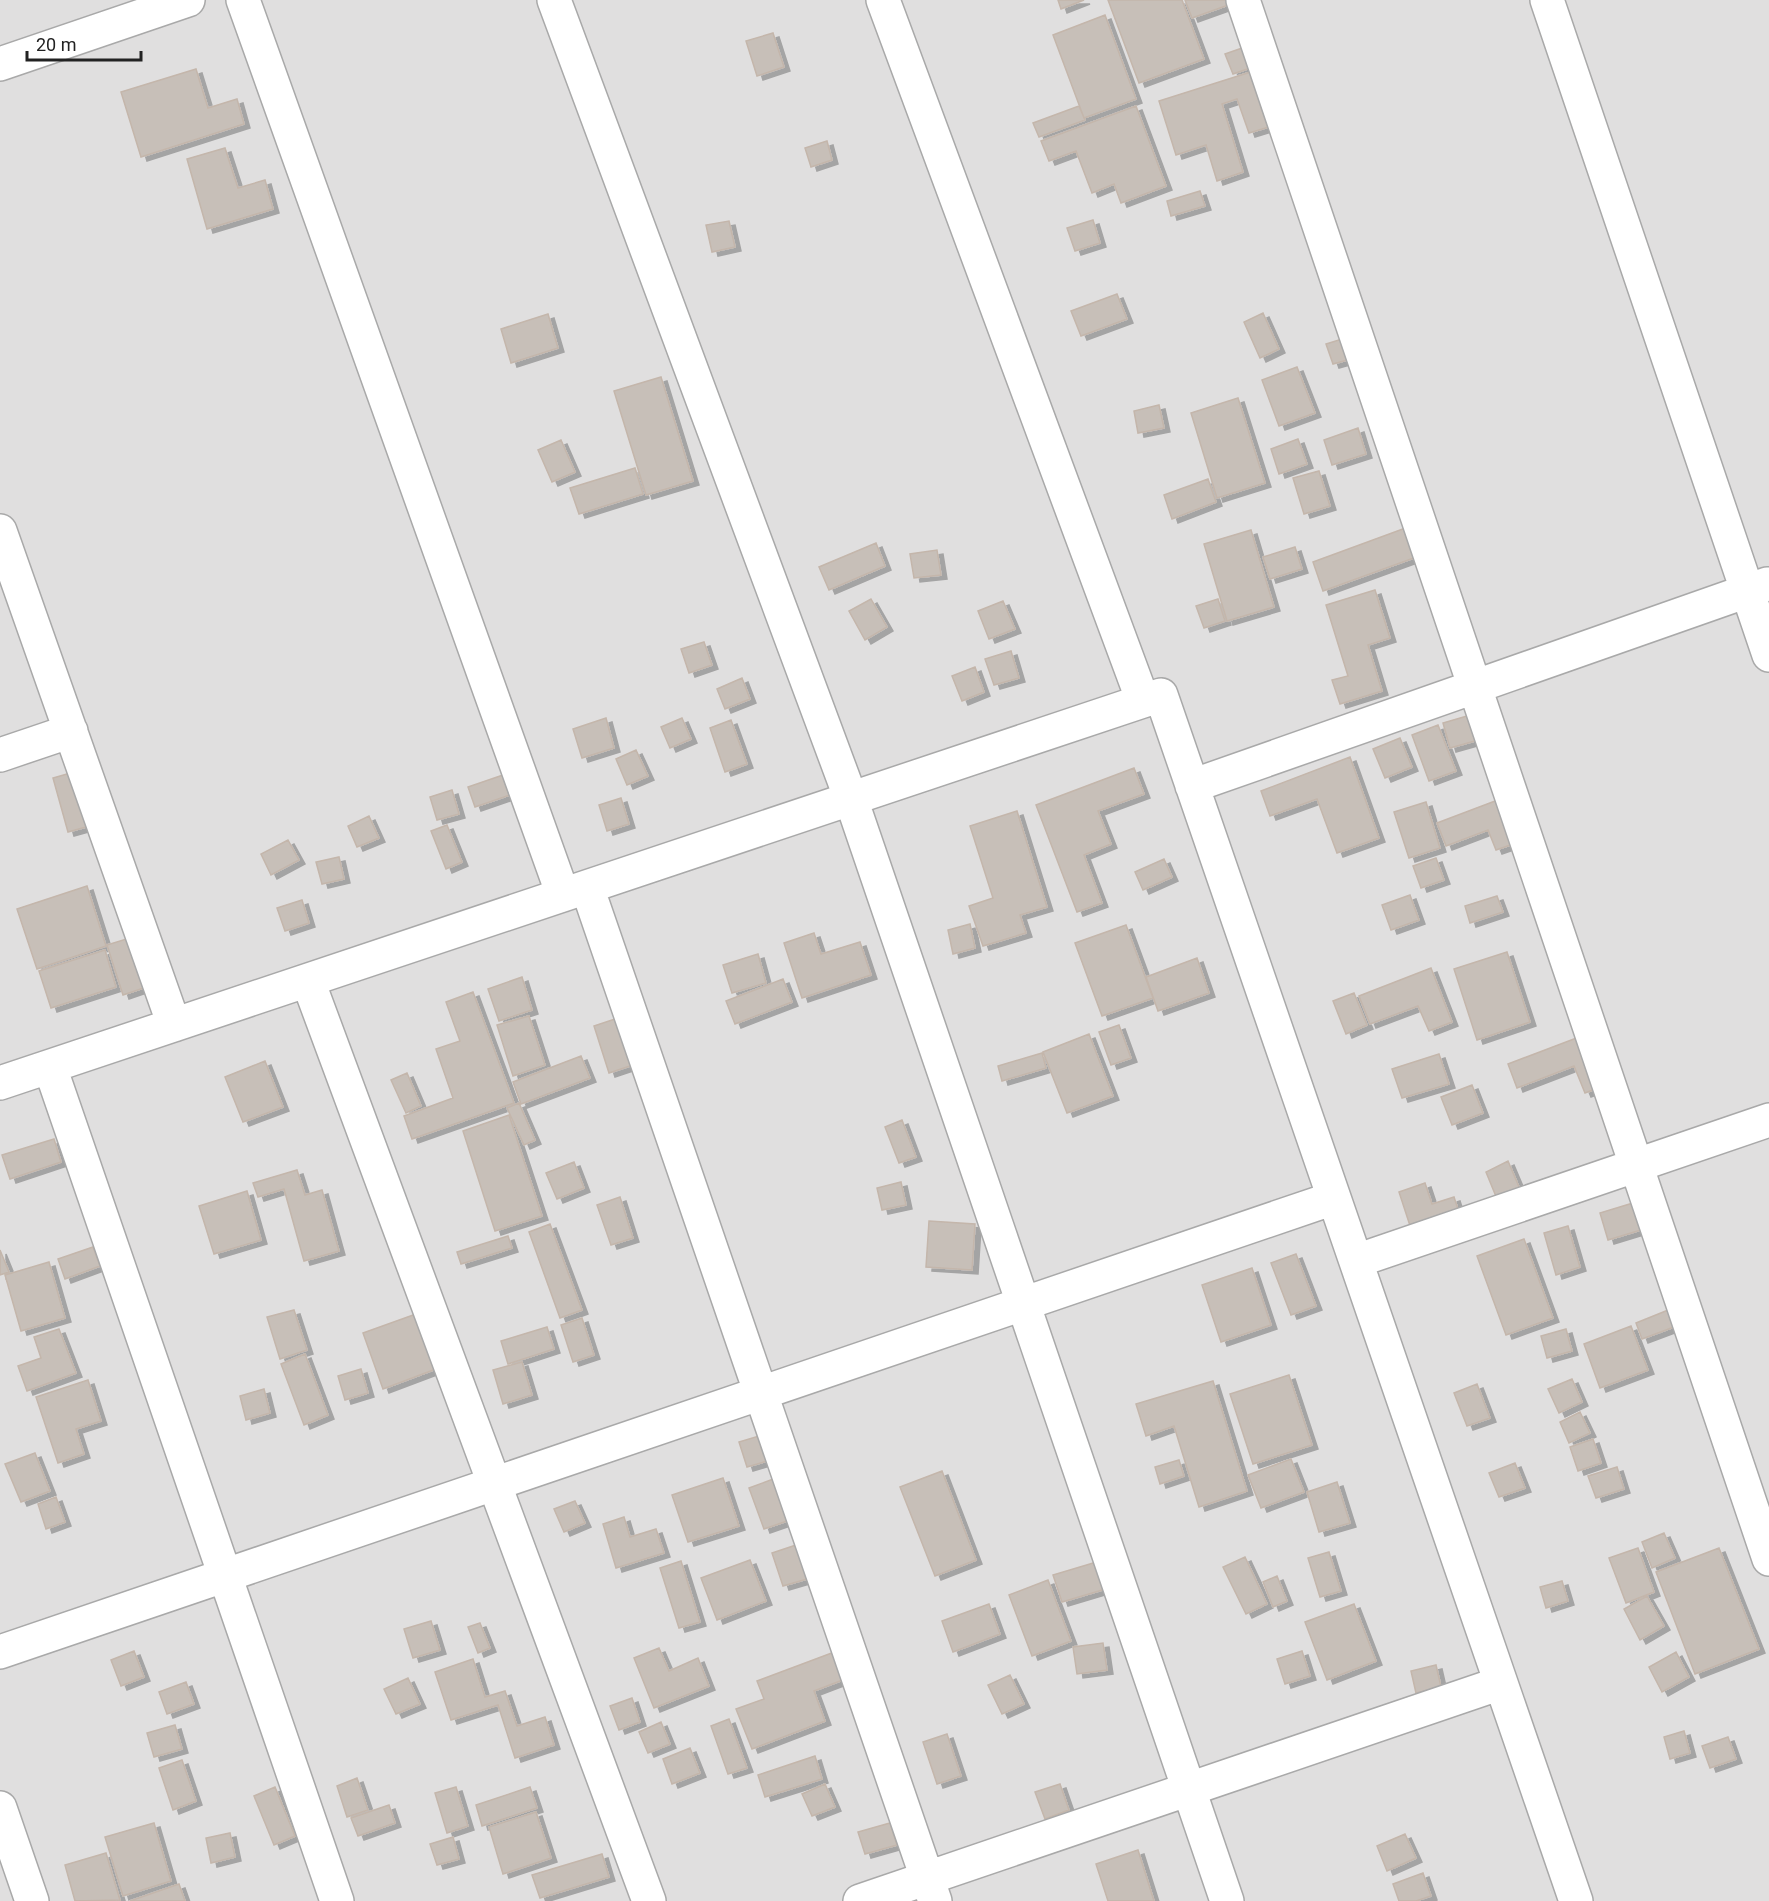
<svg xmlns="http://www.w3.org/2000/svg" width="1769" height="1901" viewBox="0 0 1769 1901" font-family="Roboto,sans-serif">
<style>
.residential{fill:#e0dfdf}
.building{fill:#c7bfb8;stroke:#c4b6ab;stroke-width:1.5;filter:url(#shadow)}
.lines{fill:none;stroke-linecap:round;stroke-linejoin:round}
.minor-casing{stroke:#a9a9a9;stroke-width:36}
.minor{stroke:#fff;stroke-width:33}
</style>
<defs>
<filter id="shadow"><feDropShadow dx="6" dy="4" stdDeviation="0" flood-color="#0004"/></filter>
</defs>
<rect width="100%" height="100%" fill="#f2efe9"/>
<!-- residential -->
<path class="residential" d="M0 0H1769V1901H0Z"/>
<!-- building -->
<path class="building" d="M1058 0H1084L1061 9Z
M1108 0H1182L1204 59 1139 83Z
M1185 0H1233L1234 3 1192 18Z
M1105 15 1136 99 1084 118 1053 35Z
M773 33 784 67 757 76 746 41Z
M1245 47 1253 67 1233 74 1225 54Z
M196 69 208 108 237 99 244 124 141 157 121 92Z
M1257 70 1275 125 1249 133 1237 99 1222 104 1243 172 1217 181 1206 145 1176 155 1159 101Z
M1079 106 1085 120 1039 137 1033 123Z
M1136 106 1166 186 1121 203 1114 184 1092 193 1076 151 1049 161 1041 141Z
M827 141 832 160 811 167 805 148Z
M225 148 238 188 265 180 273 209 207 229 187 159Z
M1200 191 1205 206 1171 216 1167 201Z
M1093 220 1100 243 1075 251 1067 228Z
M729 221 735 247 712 252 706 225Z
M1117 294 1127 319 1081 336 1071 311Z
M1263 313 1279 349 1260 358 1244 322Z
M548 314 558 348 511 363 501 329Z
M1352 336 1358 357 1333 364 1326 344Z
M1297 367 1315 413 1279 426 1262 380Z
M661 377 693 481 646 495 614 391Z
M1238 398 1265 483 1217 498 1191 413Z
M1159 405 1164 428 1138 433 1134 411Z
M1358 428 1366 454 1332 465 1324 440Z
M1298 439 1307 464 1279 474 1271 449Z
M561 440 575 472 552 482 538 450Z
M635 468 643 494 579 514 570 488Z
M1319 471 1330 506 1304 514 1293 478Z
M1208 479 1216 502 1172 519 1164 495Z
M1411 526 1422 555 1323 591 1313 562Z
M1251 530 1274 607 1227 621 1204 544Z
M876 543 885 566 829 590 819 567Z
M1295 547 1302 569 1270 579 1263 557Z
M937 550 941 575 914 578 910 554Z
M1375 590 1390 638 1368 645 1382 691 1340 704 1332 680 1348 676 1326 605Z
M871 599 887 627 865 640 849 611Z
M1218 599 1225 621 1204 628 1196 606Z
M1003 601 1015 629 989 639 978 611Z
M704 642 712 665 689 673 681 649Z
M1011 651 1019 678 994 685 985 659Z
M975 667 984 692 962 701 952 676Z
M742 678 750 699 725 709 717 689Z
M1474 714 1482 739 1450 748 1443 723Z
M606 718 614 748 582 758 573 729Z
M682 718 691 739 670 748 661 727Z
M731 720 747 764 725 772 710 728Z
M1438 725 1456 771 1429 781 1412 735Z
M1400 738 1412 767 1385 778 1373 749Z
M636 750 648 776 627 785 616 759Z
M1350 757 1379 838 1337 853 1317 799 1270 816 1261 791Z
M1134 768 1144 794 1098 811 1111 844 1084 855 1102 903 1077 912 1036 805Z
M81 770 97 824 68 832 53 778Z
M503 775 510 795 475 807 468 787Z
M452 790 459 814 437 820 430 797Z
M621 798 629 824 607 831 599 805Z
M1503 798 1519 842 1496 850 1488 830 1446 846 1437 823Z
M1426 802 1440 848 1409 858 1394 812Z
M1017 811 1047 907 1020 915 1026 933 983 946 969 906 993 898 970 826Z
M369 816 379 838 357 847 348 826Z
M447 825 462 862 446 869 431 831Z
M288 840 299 860 271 875 261 854Z
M339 857 344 879 322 884 316 862Z
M1436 858 1444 880 1421 888 1413 866Z
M1164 859 1172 877 1143 890 1135 872Z
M87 886 106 946 37 969 17 909Z
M1410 895 1419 920 1391 930 1382 905Z
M1497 896 1503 912 1470 923 1465 906Z
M302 900 309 923 285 931 277 908Z
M970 924 975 948 953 954 948 930Z
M1126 925 1153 998 1102 1016 1075 943Z
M814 933 821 954 860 942 871 975 802 998 784 943Z
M136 936 170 979 123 995 107 945Z
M105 950 116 987 51 1008 39 971Z
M1507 952 1530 1022 1477 1040 1454 969Z
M758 954 766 983 732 993 723 965Z
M1197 958 1209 993 1158 1011 1146 977Z
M1431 968 1452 1022 1429 1031 1418 1006 1370 1024 1359 996Z
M522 977 532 1010 499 1021 488 989Z
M783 979 792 1002 735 1024 726 1001Z
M473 992 514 1103 412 1139 404 1116 453 1098 436 1049 460 1041 446 1002Z
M1354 993 1367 1025 1346 1034 1333 1001Z
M529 1016 545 1065 513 1076 497 1025Z
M624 1016 639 1063 609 1073 594 1026Z
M1119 1025 1131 1058 1111 1065 1099 1032Z
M1089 1034 1113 1096 1067 1113 1043 1052Z
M1587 1034 1606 1085 1585 1093 1574 1066 1517 1088 1508 1064Z
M1042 1053 1046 1068 1002 1081 998 1066Z
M1439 1054 1449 1084 1402 1098 1392 1069Z
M581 1056 590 1078 521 1104 513 1082Z
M265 1061 283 1107 243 1122 225 1077Z
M407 1073 421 1106 406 1113 391 1080Z
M1472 1085 1483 1113 1452 1125 1441 1097Z
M519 1103 535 1140 524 1145 507 1108Z
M509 1115 542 1216 495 1231 463 1131Z
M902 1120 916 1157 899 1163 885 1127Z
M54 1139 61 1162 10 1179 2 1155Z
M1508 1161 1525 1201 1502 1211 1486 1172Z
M574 1162 584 1188 557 1199 546 1173Z
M297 1170 305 1195 322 1190 339 1251 304 1261 284 1189 258 1197 253 1183Z
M901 1182 906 1205 882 1210 877 1188Z
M1425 1183 1432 1204 1454 1197 1463 1225 1415 1241 1399 1192Z
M247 1191 261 1240 214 1254 199 1206Z
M620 1197 633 1238 611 1245 597 1205Z
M1646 1199 1654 1226 1608 1240 1600 1213Z
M929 1221 975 1224 972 1270 926 1267Z
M550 1224 582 1310 560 1318 529 1232Z
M1568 1226 1580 1267 1556 1275 1544 1233Z
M508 1236 512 1248 461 1264 457 1252Z
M1524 1239 1553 1318 1506 1335 1477 1256Z
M93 1247 100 1266 65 1279 58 1259Z
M0 1250 9 1272 0 1275Z
M1296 1254 1316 1306 1291 1315 1271 1263Z
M49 1262 65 1318 21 1331 5 1275Z
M1252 1268 1271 1325 1221 1342 1202 1285Z
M1683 1304 1690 1321 1642 1339 1636 1323Z
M294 1310 307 1350 280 1359 267 1317Z
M416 1314 436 1369 383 1389 363 1333Z
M582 1318 594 1355 573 1362 561 1325Z
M1631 1326 1648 1370 1600 1388 1584 1344Z
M547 1327 554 1349 508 1364 501 1341Z
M59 1329 76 1373 27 1391 18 1366 41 1358 34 1337Z
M1566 1329 1572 1351 1547 1358 1541 1336Z
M305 1354 328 1415 304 1425 281 1364Z
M522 1362 532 1395 503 1404 493 1370Z
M361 1369 368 1393 345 1400 338 1376Z
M1289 1375 1312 1445 1253 1464 1230 1394Z
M1572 1379 1582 1402 1559 1413 1548 1389Z
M88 1380 101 1421 76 1429 84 1454 58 1463 36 1397Z
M1213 1381 1247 1491 1199 1507 1174 1426 1146 1436 1136 1404Z
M1477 1384 1490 1418 1467 1426 1454 1393Z
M264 1389 270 1413 246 1420 240 1396Z
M1580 1412 1590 1433 1569 1443 1560 1422Z
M776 1431 784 1456 747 1467 739 1442Z
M1593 1439 1601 1463 1578 1471 1570 1447Z
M35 1453 50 1491 21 1502 5 1464Z
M1291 1459 1304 1492 1261 1508 1248 1475Z
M1179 1460 1184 1476 1160 1484 1155 1467Z
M1515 1463 1525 1488 1499 1497 1489 1473Z
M1617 1467 1624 1489 1596 1498 1588 1476Z
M942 1471 976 1560 935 1576 900 1487Z
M723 1478 739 1526 688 1542 672 1495Z
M776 1478 790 1520 764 1529 749 1488Z
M1337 1482 1350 1523 1319 1532 1307 1492Z
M56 1497 65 1522 46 1529 38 1504Z
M575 1501 585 1523 564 1532 554 1509Z
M624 1517 630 1537 656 1529 664 1553 616 1568 603 1524Z
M1664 1533 1675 1558 1652 1568 1642 1542Z
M796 1545 807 1579 783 1586 772 1553Z
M1638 1548 1654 1592 1626 1603 1609 1558Z
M1719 1548 1759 1649 1695 1674 1656 1572Z
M1329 1552 1341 1591 1320 1597 1308 1558Z
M1245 1557 1267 1604 1246 1614 1223 1567Z
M750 1560 766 1601 717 1620 701 1578Z
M681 1561 700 1622 679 1628 660 1568Z
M1100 1561 1109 1588 1062 1602 1053 1575Z
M1277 1576 1287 1601 1273 1607 1263 1582Z
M1048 1580 1071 1641 1032 1656 1009 1595Z
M1562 1581 1568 1601 1546 1608 1540 1587Z
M1647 1596 1664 1626 1640 1640 1624 1609Z
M989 1604 1000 1634 953 1652 942 1621Z
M1354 1604 1376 1661 1327 1680 1305 1622Z
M431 1621 440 1650 413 1658 404 1629Z
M480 1623 490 1648 478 1653 468 1627Z
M1103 1643 1107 1670 1077 1674 1073 1647Z
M659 1648 669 1671 698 1658 709 1686 654 1708 634 1658Z
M134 1651 144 1677 121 1686 111 1660Z
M837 1651 848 1678 814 1691 825 1721 752 1749 736 1709 764 1699 757 1681Z
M1302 1651 1310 1676 1285 1684 1277 1659Z
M1676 1652 1689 1677 1662 1692 1649 1667Z
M473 1659 485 1697 505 1691 517 1726 545 1717 554 1745 515 1758 498 1705 451 1720 435 1672Z
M1436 1665 1441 1687 1416 1693 1411 1671Z
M1010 1675 1024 1704 1002 1714 988 1685Z
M408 1678 420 1704 396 1714 384 1689Z
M186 1682 194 1704 167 1714 159 1692Z
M632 1698 640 1722 619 1730 610 1706Z
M729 1719 747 1768 728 1774 711 1726Z
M661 1722 670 1744 648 1753 639 1732Z
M175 1725 182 1749 154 1757 147 1733Z
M1684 1731 1690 1753 1670 1759 1664 1737Z
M947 1734 961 1776 937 1784 923 1742Z
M1728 1737 1736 1759 1710 1768 1702 1746Z
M690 1748 700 1773 672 1784 663 1759Z
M815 1756 822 1779 765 1797 758 1775Z
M182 1760 196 1801 173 1810 159 1768Z
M357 1778 368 1810 347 1817 337 1786Z
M825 1784 835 1807 812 1816 802 1794Z
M1060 1784 1069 1810 1045 1819 1035 1792Z
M275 1787 295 1836 274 1845 254 1796Z
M456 1787 468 1826 447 1833 435 1793Z
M530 1787 537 1808 482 1826 476 1805Z
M389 1805 395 1823 358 1836 351 1818Z
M536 1812 551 1858 503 1874 489 1827Z
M154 1823 171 1881 123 1896 105 1837Z
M890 1823 897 1845 865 1854 858 1832Z
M230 1833 235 1857 211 1863 206 1838Z
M1405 1834 1416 1858 1387 1871 1377 1846Z
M453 1837 459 1859 437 1865 430 1844Z
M1138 1850 1154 1901H1108L1096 1864Z
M106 1853 120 1900 75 1901 65 1865Z
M602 1854 609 1877 540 1898 532 1875Z
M1423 1873 1431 1896 1416 1901H1399L1393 1884Z
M179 1884 185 1901H130Z"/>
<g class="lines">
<defs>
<path id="minor" d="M243 0 563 895
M554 0 851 799 1227 1901
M883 0 1143 701
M1243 0 1769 1559
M1547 0 1769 655
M0 64 188 0
M0 531 174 1025
M0 755 71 731
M1192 786 1767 584
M587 887 935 1901
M308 981 649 1901
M50 1067 337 1901
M0 1083 1161 695 1576 1901
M1356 1261 1769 1120
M0 1652 1334 1198
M0 1808 32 1901
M860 1901 1501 1683"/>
</defs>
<!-- minor casing -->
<use href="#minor" class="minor-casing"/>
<!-- minor -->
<use href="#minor" class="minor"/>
</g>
<!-- scale -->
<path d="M27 51v9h114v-9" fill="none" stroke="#222222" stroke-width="3"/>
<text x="36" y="51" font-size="18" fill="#222222" stroke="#ffffff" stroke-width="4.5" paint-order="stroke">20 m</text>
</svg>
